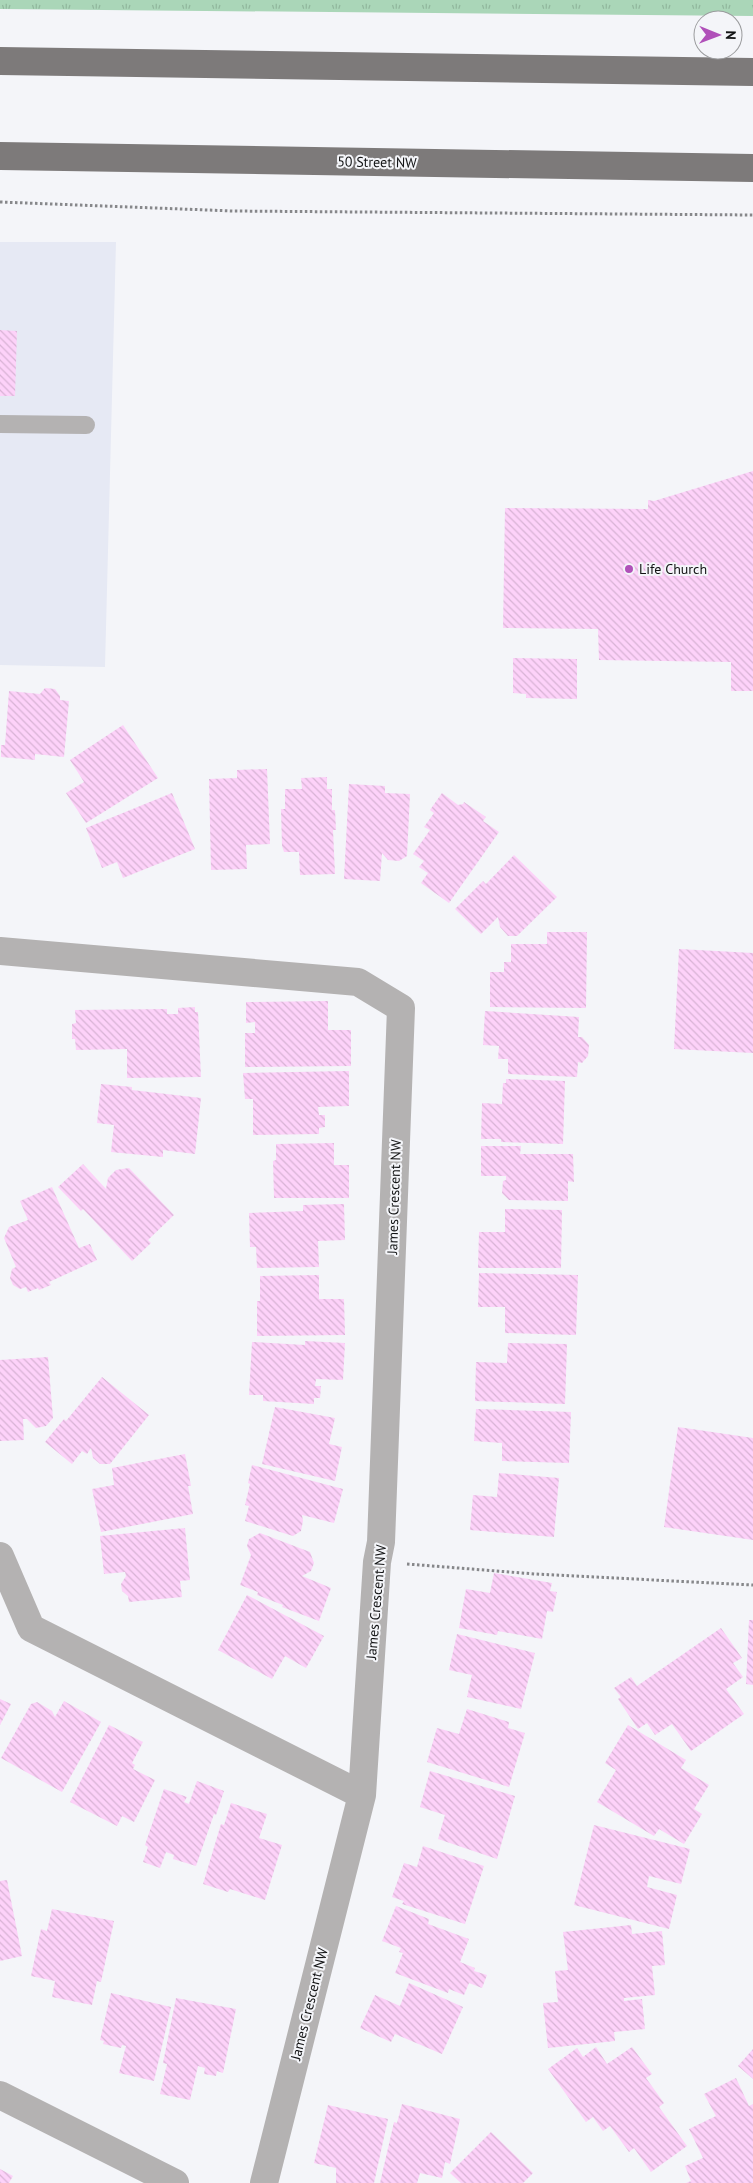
<svg xmlns="http://www.w3.org/2000/svg" width="753" height="2183" viewBox="0 0 753 2183" font-family="'PT Sans',sans-serif">
<style>
.built{fill:#e6e9f4}
.grass{fill:url(#grass-tufts)}
.building{fill:url(#building-back-hatch)}
.lines{fill:none;stroke-linecap:round;stroke-linejoin:round}
.path{stroke:#86878a;stroke-width:3;stroke-dasharray:2.5 2.5;stroke-linecap:butt}
.service{stroke:#b4b2b2;stroke-width:18}
.minor{stroke:#b4b2b2;stroke-width:28}
.primary{stroke:#7d7a7a;stroke-width:28}
.poi-dot{fill:#b050b9;stroke:#f4f5f9;stroke-width:2}
.labels{text-anchor:middle;dominant-baseline:central;stroke-width:4;stroke-linejoin:round;paint-order:stroke}
.street-label{font-size:14px;fill:#121314;stroke:#f4f5f9}
.poi-label{font-size:14px;fill:#121314;stroke:#f4f5f9;text-anchor:start}
</style>
<defs>
<pattern id="grass-tufts" width="24" height="20" patternUnits="userSpaceOnUse" patternTransform="scale(1.25)"><rect width="24" height="20" fill="#aad6b8"/><path d="M3 7l-1-3M5 7V3M7 7l1-3M15 17l-1-3M17 17v-4M19 17l1-3" fill="none" stroke="#91b79d"/></pattern>
<pattern id="building-back-hatch" width="6" height="6" patternUnits="userSpaceOnUse" patternTransform="scale(1.25)"><rect width="6" height="6" fill="#fdd2f9"/><path d="M-1 5l2 2M0 0l6 6M5-1l2 2" fill="none" stroke="#d8b3d5"/></pattern>
</defs>
<rect width="100%" height="100%" fill="#f4f5f9"/>
<!-- built -->
<path class="built" d="M0 242H116L105 667 0 665Z"/>
<!-- grass -->
<path class="grass" d="M0 0H753V16L0 9Z"/>
<!-- building -->
<path class="building" d="M0 330 17 331 15 396H0Z
M753 471V691H731V662L599 660 598 629 503 628 505 508 648 509V500L654 501Z
M513 658 577 659V699L526 698V694L513 693Z
M45 688 55 689 60 696V700L69 701 64 757 35 754V760L1 757V745H5L9 691 40 694Z
M123 725 158 778 86 823 66 793 84 782 70 760Z
M267 769 270 844 246 845 247 869 211 870 209 779 237 778V770Z
M327 777V789H332V810H335L336 830H333L335 874 300 875 299 852H284L282 846 281 809H285V789H302L301 778Z
M349 784 385 786V793L410 794 407 856 399 861 388 860 382 853 380 881 344 879Z
M172 793 195 849 123 878 117 862 102 868 86 828Z
M442 793 458 805 463 804 464 802 486 817 483 821 499 832 449 903 421 883 428 873 419 867 424 861 413 854 430 830 424 827 434 813 430 810Z
M514 855 557 897 517 936H508L500 927 498 917 481 934 455 909 483 881 486 884Z
M547 932H587L586 1008 490 1007V972H504V962H511V944H547Z
M679 949 753 953V1053L674 1049Z
M328 1001V1030H351V1066L245 1067V1033H255V1022L246 1023V1002Z
M195 1007V1012H198L201 1077 127 1078V1049L76 1050 75 1039H72V1024L76 1023 75 1010 167 1009V1014H178V1008Z
M485 1011 579 1017 578 1037H582L589 1045 588 1056 582 1063 578 1062 577 1077 508 1074V1059H498L499 1046 483 1045Z
M349 1071V1106L318 1107 319 1115H325V1127L319 1128V1134L253 1135V1099H245L243 1073Z
M506 1079 565 1081 563 1144 501 1142V1139H481L482 1103 502 1104 503 1083H506Z
M101 1084 132 1087V1090L201 1098 195 1154 163 1150V1157L111 1152 114 1125 97 1123Z
M334 1143V1165H349V1198H274L273 1161 276 1160V1144Z
M481 1146H521L520 1154H573L574 1182 568 1181V1201L509 1200 502 1193 503 1181 506 1180V1176H481Z
M83 1164 106 1189 108 1178 116 1170 129 1168 174 1215 148 1240 151 1243 132 1261 83 1209 81 1211 58 1187Z
M52 1187 79 1248 90 1244 97 1260 49 1282 51 1285 39 1290 38 1288 28 1292 26 1287 20 1289 13 1285 10 1278 12 1269 16 1267 4 1238 9 1227 28 1220 20 1201Z
M344 1204 345 1240 318 1241 319 1267 257 1268 256 1247H250L249 1213 303 1211V1205Z
M505 1209 562 1210 561 1268H478L479 1232H505Z
M479 1273 578 1275 576 1335 505 1333V1307H478Z
M319 1275V1299H344L345 1335 257 1336V1301H260V1276Z
M305 1341 345 1343 343 1380 316 1379 315 1386H321L320 1398H314V1404L263 1401V1395H249L252 1342 305 1345Z
M508 1343 567 1344 565 1404 475 1401 476 1362 507 1363Z
M48 1357 53 1418 46 1426 36 1428 27 1419H23L24 1440 0 1441V1360Z
M102 1377 149 1415 110 1464H100L93 1458 91 1448 87 1454 82 1451 72 1464 45 1442 64 1419 66 1421Z
M275 1407 335 1418 329 1444 342 1447 335 1481 262 1464Z
M476 1409 571 1412 569 1463 502 1461V1443L474 1441Z
M678 1427 753 1438V1540L664 1527Z
M185 1454 191 1486H188L193 1514 101 1532 92 1489 114 1485 112 1468Z
M252 1465 343 1489 334 1523 302 1515 303 1521 301 1531 293 1536 245 1521 249 1506 245 1505 250 1484 248 1483Z
M499 1473 559 1478 554 1537 470 1530 473 1495 497 1497Z
M185 1528 190 1580 180 1581 182 1597 129 1602 128 1596 122 1591 121 1584 126 1576 125 1572 104 1574 100 1536Z
M260 1533 310 1552 314 1563 311 1571 302 1576 331 1588 319 1621 282 1607 283 1605 257 1595 258 1592 240 1585 251 1555 247 1546 249 1539Z
M494 1573 552 1583 550 1591 557 1592 553 1612 547 1611 542 1639 498 1631 497 1635 459 1628 466 1589 490 1593Z
M247 1595 324 1636 306 1668 285 1656 272 1679 218 1650Z
M749 1620H753V1685L746 1684Z
M721 1628 742 1658 733 1663 743 1677 726 1689 744 1714 691 1751 672 1724 655 1735 647 1723 638 1729 618 1699 621 1697 614 1688 631 1677 637 1686Z
M457 1634 535 1653 521 1709 467 1697 472 1675 449 1670Z
M0 1699 11 1704 0 1725Z
M64 1701 101 1722 62 1792 1 1758 31 1704 37 1702 52 1711 55 1717Z
M467 1709 509 1722 508 1728 525 1733 509 1787 427 1762 437 1728 459 1734Z
M109 1725 143 1742 132 1763 135 1765 133 1769 155 1780 134 1822 122 1816 117 1826 70 1802Z
M628 1725 686 1760 681 1768 709 1785 694 1809 702 1814 684 1844 659 1829 654 1836 597 1802 616 1770 605 1763Z
M430 1771 515 1796 497 1859 438 1839 445 1815 420 1807Z
M197 1781 224 1791 216 1815 214 1814 196 1866 173 1859 174 1855 166 1852 160 1868 143 1862 148 1847 145 1845 164 1789 187 1797 184 1802 189 1804Z
M231 1803 267 1814 259 1838 282 1845 265 1900 230 1889 228 1892 203 1884 221 1824 224 1825Z
M594 1825 690 1849 681 1884 649 1876 647 1887 677 1895 669 1929 574 1905Z
M423 1846 484 1866 465 1924 402 1904 404 1901 392 1897 404 1863 417 1867Z
M7 1880 22 1956 0 1961V1881Z
M396 1906 429 1919 428 1924 469 1939 460 1962 475 1968 474 1971 487 1975 482 1988 469 1983 464 1995 449 1989 448 1993 395 1973 403 1953 399 1952 401 1948 382 1941Z
M52 1909 114 1921 101 1982 97 1981 92 2005 52 1997 55 1981 31 1976 41 1929 47 1931Z
M631 1925 632 1934 662 1931 665 1965 652 1966 655 1995 624 1998V2001L642 1999 645 2029 614 2032 615 2041 548 2048 543 2003 558 2002 555 1971 568 1970 563 1932Z
M409 1983 463 2007 442 2054 395 2034 391 2042 360 2028 375 1995 400 2006Z
M111 1993 171 2007 154 2081 119 2073 126 2046 122 2045 121 2048 103 2044 104 2041 100 2040Z
M176 1998 236 2009 223 2073 217 2071 216 2076 204 2074 205 2068 198 2066 190 2100 160 2094 167 2064 163 2063Z
M596 2047 607 2064 632 2047 652 2074 646 2078 664 2103 659 2107 687 2146 651 2172 634 2148 629 2152 610 2126 603 2131 593 2117 586 2122 548 2069 577 2048 583 2057Z
M753 2049V2079L738 2066Z
M736 2078 749 2106 753 2104V2183H686L691 2181 685 2166 703 2158 689 2129 716 2116 704 2094Z
M402 2104 460 2119 450 2164 445 2162 442 2178 420 2173 417 2183H380L394 2122 397 2123Z
M328 2105 388 2119 374 2183H336V2168L314 2163Z
M491 2132 533 2173 523 2183H461L450 2173Z
M0 2169 13 2176 9 2183H0Z"/>
<g class="lines">
<!-- path -->
<path class="path" d="M0 202 233 211 753 215
M407 1564 535 1574 753 1585"/>
<!-- service -->
<path class="service" d="M0 424 86 425"/>
<!-- minor -->
<path class="minor" d="M0 951 358 982 401 1008 381 1542 377 1562 362 1795 264 2183
M0 1556 31 1628 362 1795
M0 2095 175 2183"/>
<!-- primary -->
<path class="primary" d="M0 61 753 72
M0 156 753 168"/>
</g>
<!-- markers -->
<circle class="poi-dot" cx="629" cy="569" r="5"/>
<g class="labels">
<!-- street labels -->
<g class="street-label">
<text transform="translate(377 162) rotate(1)">50 Street NW</text>
<text transform="translate(394 1197) rotate(-88)">James Crescent NW</text>
<text transform="translate(376 1602) rotate(-85)">James Crescent NW</text>
<text transform="translate(309 2004) rotate(-76)">James Crescent NW</text>
</g>
<!-- poi labels -->
<g class="poi-label">
<text x="639" y="569">Life Church</text>
</g>
</g>
<!-- north arrow -->
<g transform="translate(718 35) rotate(91)"><circle r="24" fill="#f4f5f9" stroke="#9a9b9d"/>
<path d="M0-4L9 19L0 12L-9 19Z" fill="#b050b9"/>
<text y="-8" font-size="14" font-weight="bold" text-anchor="middle" fill="#121314">N</text>
</g>
</svg>
